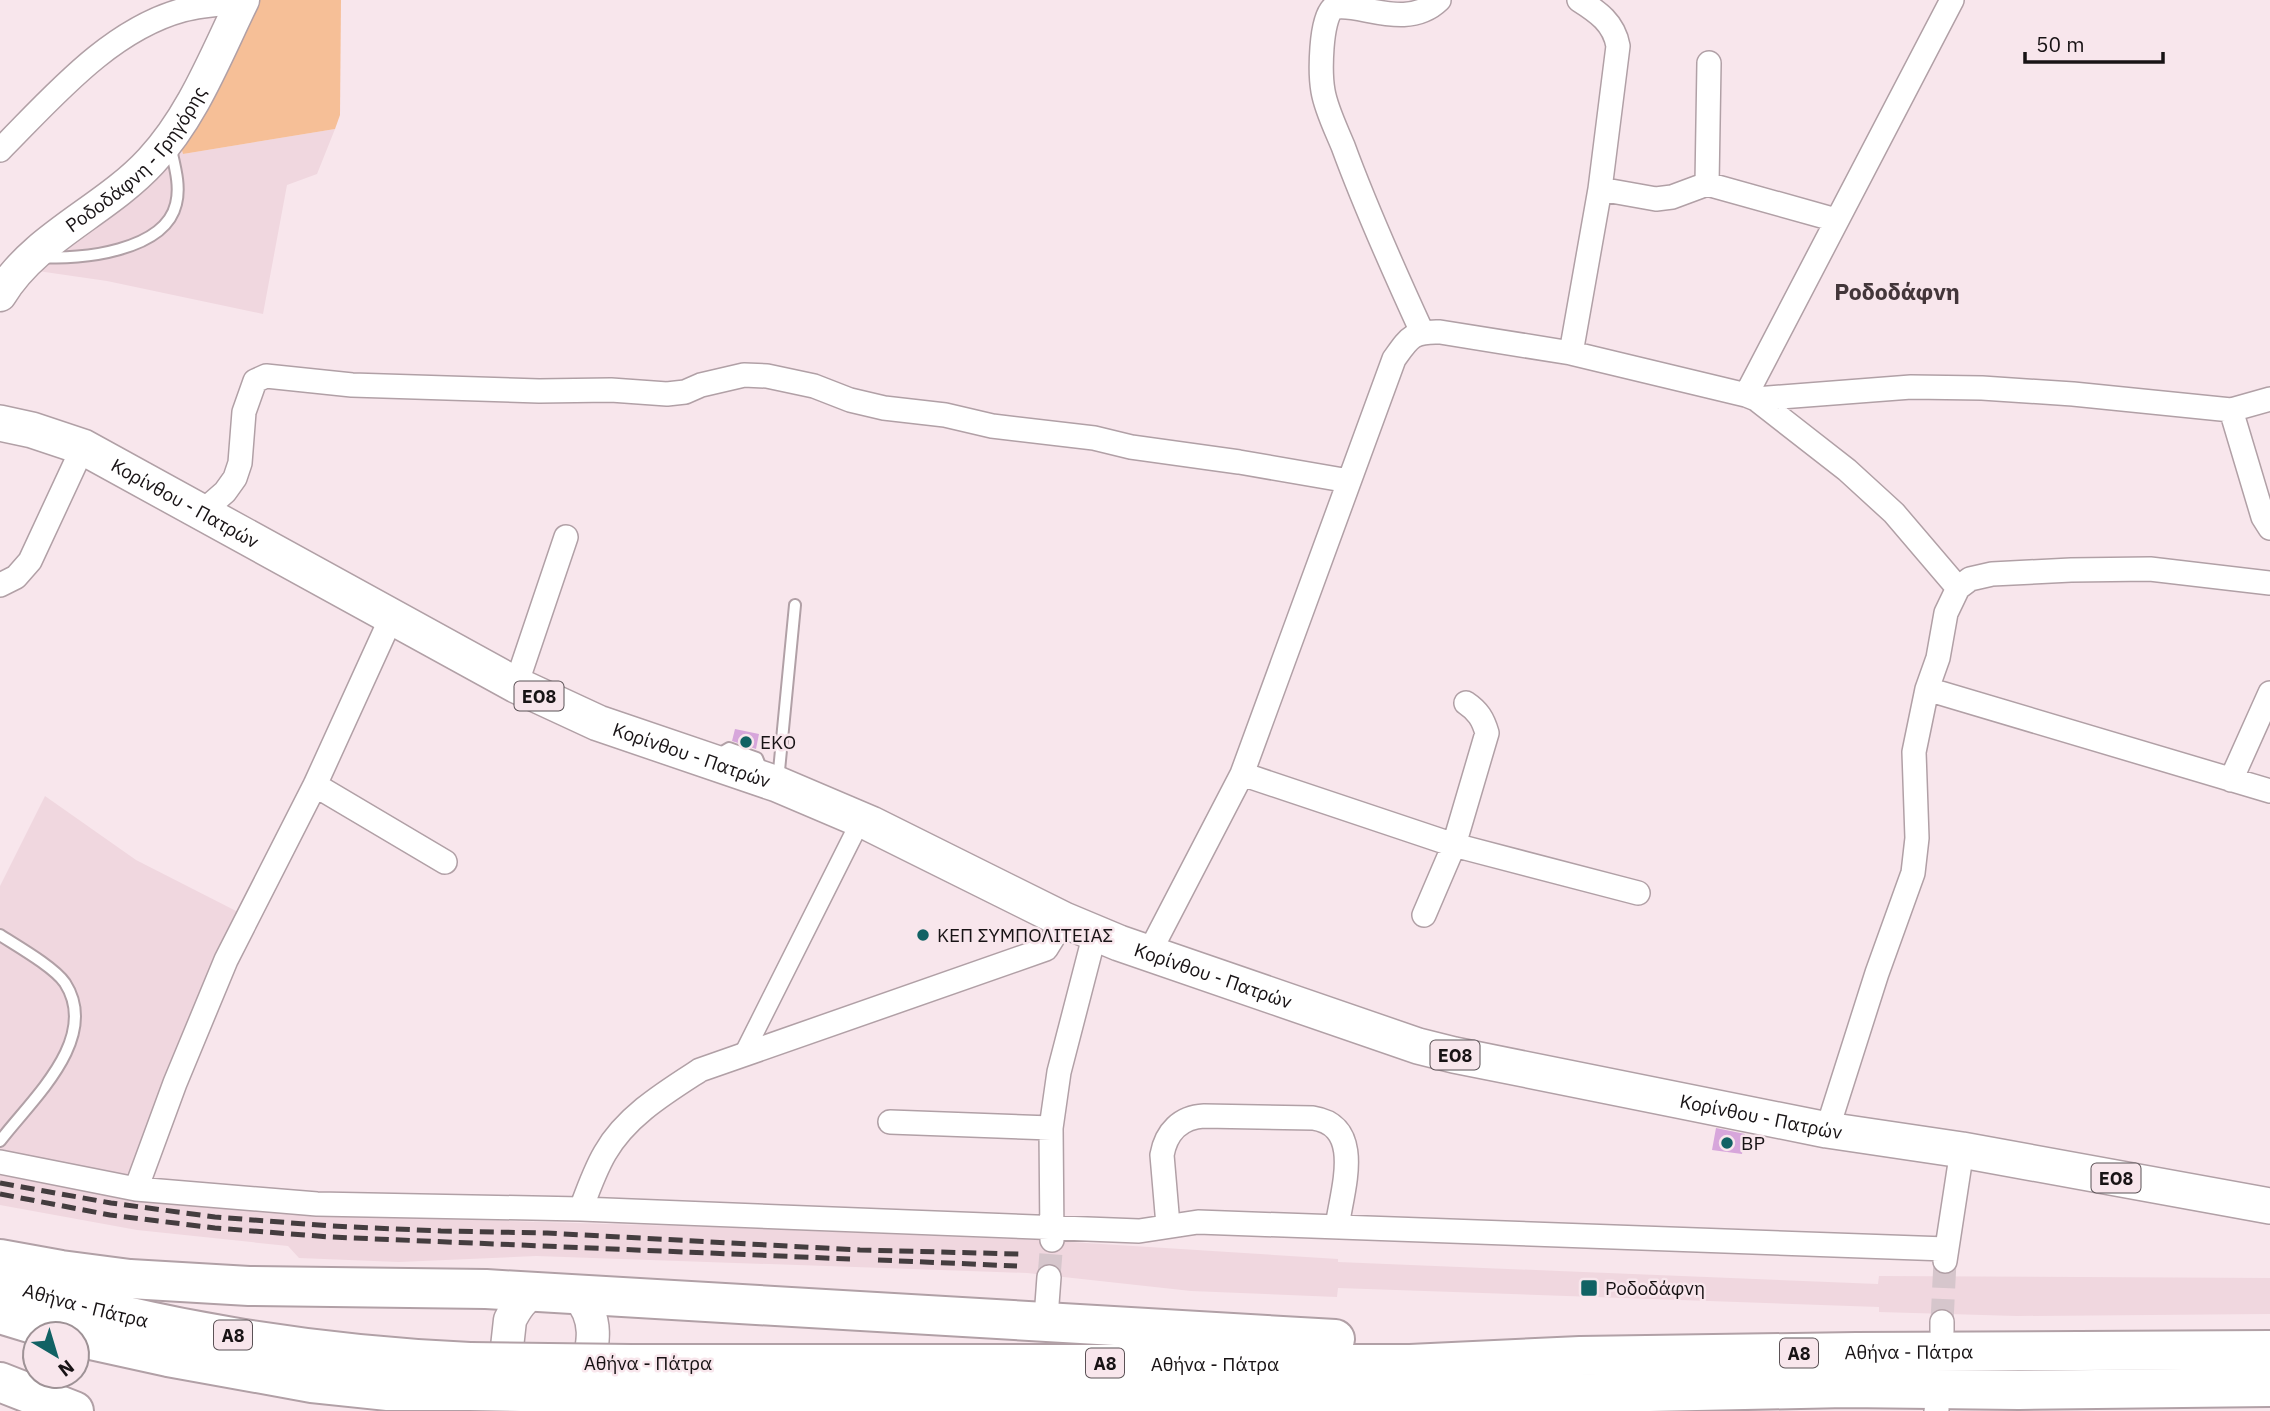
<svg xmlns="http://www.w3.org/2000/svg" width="2270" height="1411" viewBox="0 0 2270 1411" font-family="'IBM Plex Sans',sans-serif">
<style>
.built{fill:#f0d7df}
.green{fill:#f6bf97}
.building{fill:#d7a6db}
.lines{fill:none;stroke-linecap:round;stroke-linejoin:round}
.minor-tunnel{stroke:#d6c6cc;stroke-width:23;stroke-dasharray:23 11;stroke-linecap:butt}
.service-casing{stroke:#b1a0a6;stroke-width:14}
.pedestrian-casing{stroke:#b1a0a6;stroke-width:21}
.minor-casing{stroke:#b1a0a6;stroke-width:26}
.secondary-casing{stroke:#b1a0a6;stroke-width:35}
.primary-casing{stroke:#b1a0a6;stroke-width:38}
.motorway-casing{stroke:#b1a0a6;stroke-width:42}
.service{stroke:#fff;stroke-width:10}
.pedestrian{stroke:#fff;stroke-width:18}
.minor{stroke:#fff;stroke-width:23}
.secondary{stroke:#fff;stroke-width:32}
.primary{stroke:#fff;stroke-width:35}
.motorway{stroke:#fff;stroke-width:38}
.rail{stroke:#443d3f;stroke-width:5;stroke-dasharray:14 7;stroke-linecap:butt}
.motorway-bridge-casing{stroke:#b1a0a6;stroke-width:42;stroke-linecap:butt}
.motorway-bridge{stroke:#fff;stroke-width:38}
.poi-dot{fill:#116264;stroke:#f8e6ec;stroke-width:2.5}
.labels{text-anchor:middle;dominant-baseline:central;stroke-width:5;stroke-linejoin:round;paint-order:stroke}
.shield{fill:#f8e6ec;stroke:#5b5256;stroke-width:2}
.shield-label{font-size:18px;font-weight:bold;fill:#181315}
.street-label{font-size:19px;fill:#181315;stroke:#f8e6ec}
.poi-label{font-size:19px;fill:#181315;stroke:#f8e6ec;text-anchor:start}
.quarter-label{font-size:23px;font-weight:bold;fill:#43363a;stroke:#f8e6ec}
</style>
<rect width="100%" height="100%" fill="#f8e6ec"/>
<!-- built -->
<path class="built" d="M335 129 317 174 287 185 263 314 107 281 31 270 181 147 183 154Z
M45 796 136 860 242 914 131 1183 0 1158V886Z
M0 1171 268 1209 375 1217 713 1227 1038 1240 1338 1259V1262L1878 1284 1879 1276 2270 1278V1314L2017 1316 1879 1312V1307L1338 1288 1337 1297 1191 1291 1027 1273 536 1256 399 1262 299 1258 288 1246 137 1230 0 1205Z"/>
<!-- green -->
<path class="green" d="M254 0H341L340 115 335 129 183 154 181 147Z"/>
<!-- building -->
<path class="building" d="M735 729 759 734 756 749 732 741Z
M1716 1128 1745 1134 1742 1154 1712 1150Z"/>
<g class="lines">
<!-- minor-tunnel -->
<path class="minor-tunnel" d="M1049 1277 1052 1240
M1942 1322 1945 1261"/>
<defs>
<path id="service" d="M42 257C80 260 165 251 176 204 181 185 174 164 170 145
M717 755 729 748 757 758 762 770
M778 781 795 605
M0 935C17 946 54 967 65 983 101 1039 31 1100 0 1141"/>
<path id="pedestrian" d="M743 1055 861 820"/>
<path id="minor" d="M1579 0C1598 12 1614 23 1618 46L1600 189 1656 199 1672 197 1707 184 1836 220
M1952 0 1746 395 1756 399 1911 387 1982 388 2073 394 2231 410 2270 399
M0 150C52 98 109 30 183 10 202 5 222 4 242 2
M1707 184 1709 63
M1422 332C1394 271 1366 209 1343 146 1336 129 1326 109 1323 91 1320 74 1320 20 1333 8 1356 0 1406 32 1439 0
M1571 353 1746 395
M1756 399 1847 470 1894 513 1958 588 1946 613 1938 658 1927 689 1914 752 1917 838 1913 873 1877 973 1827 1130
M2231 410 2263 517 2270 528
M201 513 225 492 235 478 240 463 244 412 255 381 266 376 352 385 539 391 611 390 667 394 685 392 701 385 744 375 767 376 814 386 850 400 884 408 945 415 992 426 1094 438 1131 447 1239 462 1349 481
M0 585 16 577 30 561 83 447
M1958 588 1970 579 1992 574 2071 570 2150 569 2270 583
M516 685 566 537
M1927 689 2270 791
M1242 774 1454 845 1638 893
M2231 780 2270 693
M315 785 445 862
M1424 915 1454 845 1487 733C1483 719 1478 711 1466 703
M1148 955 1242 774 1394 359C1409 338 1412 331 1440 332L1571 353 1600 189
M890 1122 1051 1128
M0 1162 136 1189 317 1204 581 1209C588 1190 595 1170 605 1153 626 1116 666 1092 700 1070L1046 949 1064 920
M136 1189 175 1083 226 960 315 785 392 616
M581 1209 1139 1231 1198 1222 1946 1249
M1168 1225 1162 1155C1166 1132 1181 1117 1204 1116L1313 1118C1365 1126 1342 1190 1337 1227
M1052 1240 1051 1128 1059 1072 1095 933
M1945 1261 1962 1150
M1047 1304 1049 1277
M1942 1331V1322
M1936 1411 1937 1409"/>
<g id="secondary">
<path id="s1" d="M0 295C35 237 105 211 151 161 193 116 216 55 243 0"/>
<path d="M577 1294C603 1323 591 1351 583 1386"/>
<path d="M500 1411 510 1320C516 1308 522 1299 534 1291"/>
</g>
<g id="primary">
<path id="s2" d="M0 423 32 430 83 447 516 685 598 723 777 784 871 824 1064 920 1119 943 1418 1046 1454 1055 1827 1130 1962 1150 2270 1206"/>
</g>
<g id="motorway">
<path d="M0 1259 61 1270 130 1279 249 1286 486 1289 1335 1339"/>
<path id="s3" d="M0 1282C150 1329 313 1355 470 1362"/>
<path d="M0 1314 66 1334"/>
<path d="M77 1337 168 1357 312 1383 388 1391H470"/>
<path id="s4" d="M631 1364H1410L1580 1356 1856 1352 2270 1350"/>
<path d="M0 1382 74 1411"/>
<path d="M627 1394 1403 1397 1846 1388 2019 1390 2270 1387"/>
</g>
</defs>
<!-- service casing -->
<use href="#service" class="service-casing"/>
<!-- pedestrian casing -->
<use href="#pedestrian" class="pedestrian-casing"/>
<!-- minor casing -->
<use href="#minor" class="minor-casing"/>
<!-- secondary casing -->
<use href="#secondary" class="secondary-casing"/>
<!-- primary casing -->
<use href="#primary" class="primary-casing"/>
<!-- motorway casing -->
<use href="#motorway" class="motorway-casing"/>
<!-- service -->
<use href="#service" class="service"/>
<!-- pedestrian -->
<use href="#pedestrian" class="pedestrian"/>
<!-- minor -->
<use href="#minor" class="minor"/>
<!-- secondary -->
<use href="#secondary" class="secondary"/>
<!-- primary -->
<use href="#primary" class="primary"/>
<!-- motorway -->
<use href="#motorway" class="motorway"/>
<!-- rail -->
<path class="rail" d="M0 1183 111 1203 215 1217 331 1226 441 1231 547 1233 860 1250 1019 1254
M0 1194 110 1215 215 1228 330 1237 850 1259
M878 1260 1017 1266"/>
<defs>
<path id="motorway-bridge" d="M470 1362 631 1364
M470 1391 627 1394"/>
</defs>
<!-- motorway-bridge casing -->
<use href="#motorway-bridge" class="motorway-bridge-casing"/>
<!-- motorway-bridge -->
<use href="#motorway-bridge" class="motorway-bridge"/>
</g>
<!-- markers -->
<g class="poi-dot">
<circle cx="746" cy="742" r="7"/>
<circle cx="923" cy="935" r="7"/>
<circle cx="1727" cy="1143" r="7"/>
<rect x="1580" y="1279" width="18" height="18" rx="3.5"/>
</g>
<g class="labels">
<!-- shield labels -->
<g class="shield">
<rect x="514.5" y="681.5" width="49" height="29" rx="5"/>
<rect x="1430.5" y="1040.5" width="49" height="29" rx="5"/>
<rect x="2091.5" y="1163.5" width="49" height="29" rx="5"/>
<rect x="214" y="1320.5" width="38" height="29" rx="5"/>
<rect x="1780" y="1338.5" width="38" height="29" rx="5"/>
<rect x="1086" y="1348.5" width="38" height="29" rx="5"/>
</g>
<g class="shield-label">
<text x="539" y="696">ΕΟ8</text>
<text x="1455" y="1055">ΕΟ8</text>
<text x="2116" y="1178">ΕΟ8</text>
<text x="233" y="1335">Α8</text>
<text x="1799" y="1353">Α8</text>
<text x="1105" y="1363">Α8</text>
</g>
<!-- street labels -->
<g class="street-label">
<text stroke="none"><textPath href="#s1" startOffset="194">Ροδοδάφνη - Γρηγόρης</textPath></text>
<text stroke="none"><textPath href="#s2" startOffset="203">Κορίνθου - Πατρών</textPath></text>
<text stroke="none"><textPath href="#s2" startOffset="770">Κορίνθου - Πατρών</textPath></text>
<text stroke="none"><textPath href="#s2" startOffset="1337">Κορίνθου - Πατρών</textPath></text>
<text stroke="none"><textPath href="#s2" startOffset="1904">Κορίνθου - Πατρών</textPath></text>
<text stroke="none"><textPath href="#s3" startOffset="89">Αθήνα - Πάτρα</textPath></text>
<text stroke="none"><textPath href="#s4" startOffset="1278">Αθήνα - Πάτρα</textPath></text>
<text x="648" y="1363">Αθήνα - Πάτρα</text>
<text stroke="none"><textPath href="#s4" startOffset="584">Αθήνα - Πάτρα</textPath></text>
</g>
<!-- poi labels -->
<g class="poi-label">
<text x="760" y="742">EKO</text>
<text x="937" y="935">ΚΕΠ ΣΥΜΠΟΛΙΤΕΙΑΣ</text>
<text x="1741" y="1143">BP</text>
<text x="1605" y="1288">Ροδοδάφνη</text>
</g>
<!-- quarter labels -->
<g class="quarter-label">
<text x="1897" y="291">Ροδοδάφνη</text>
</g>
</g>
<!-- north arrow -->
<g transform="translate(56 1355) rotate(142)"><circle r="33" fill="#f8e6ec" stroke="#9e9296" stroke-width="2"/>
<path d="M0-5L12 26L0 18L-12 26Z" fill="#116264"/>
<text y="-10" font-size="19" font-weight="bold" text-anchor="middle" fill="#181315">N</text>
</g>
<!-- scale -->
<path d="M2025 52v10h138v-10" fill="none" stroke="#181315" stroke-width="3.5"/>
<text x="2036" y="52" font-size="21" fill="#181315" stroke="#f8e6ec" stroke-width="5" paint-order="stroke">50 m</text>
</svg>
